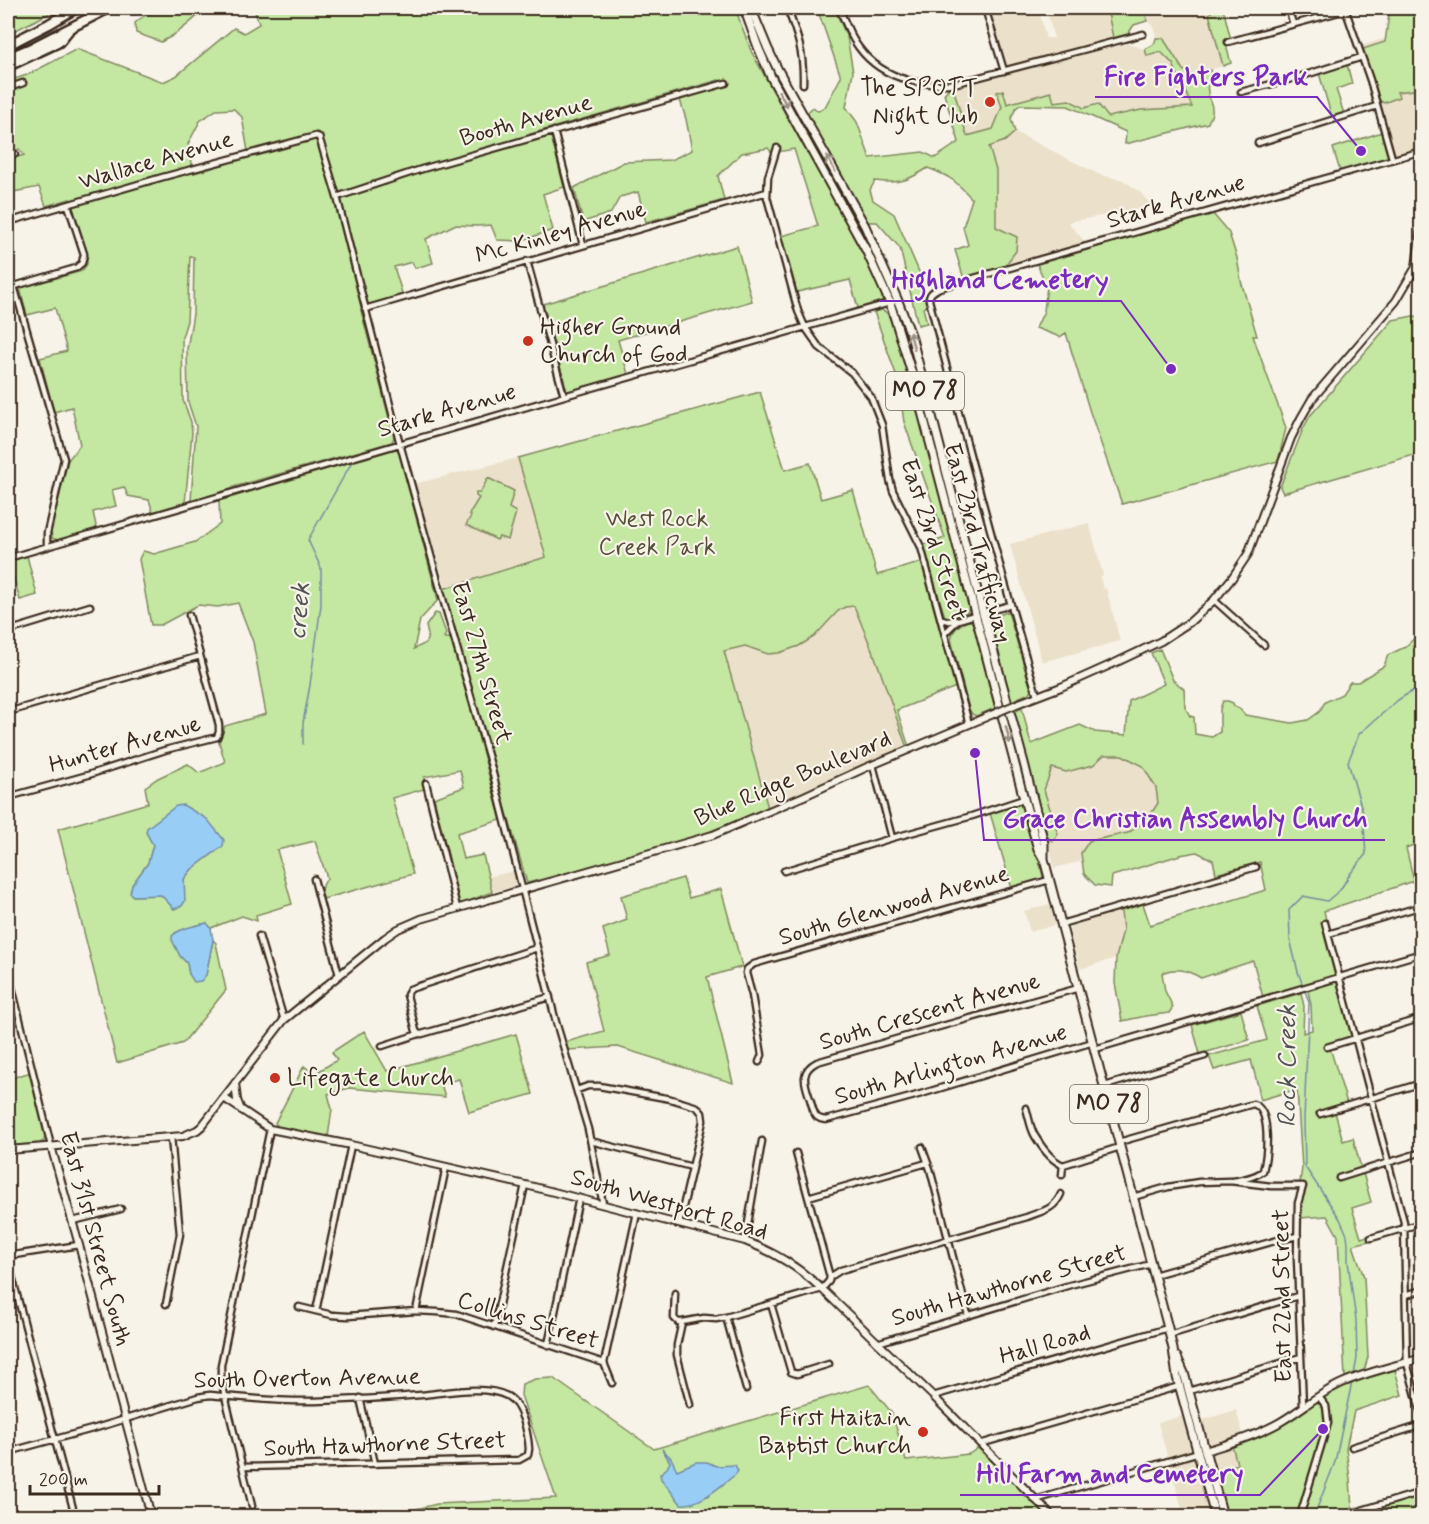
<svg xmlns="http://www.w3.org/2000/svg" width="1429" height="1524" viewBox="0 0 1429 1524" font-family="Mynerve,sans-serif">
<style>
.built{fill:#ebe0ca}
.green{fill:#c4e7a1;stroke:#808860;stroke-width:1.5;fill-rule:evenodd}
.water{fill:#98cdf6;stroke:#738ca0;stroke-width:1.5}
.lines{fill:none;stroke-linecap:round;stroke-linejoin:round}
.stream{stroke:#738ca0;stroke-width:1.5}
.street-casing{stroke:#3b2a1e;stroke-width:9}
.secondary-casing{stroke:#3b2a1e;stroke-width:10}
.primary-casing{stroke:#3b2a1e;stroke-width:11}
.highway-casing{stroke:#3b2a1e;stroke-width:13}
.street{stroke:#f7f3e8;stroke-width:4.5}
.secondary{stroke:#f7f3e8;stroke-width:6}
.primary{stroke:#f7f3e8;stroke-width:7}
.highway{stroke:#f7f3e8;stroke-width:8}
.secondary-bridge-casing{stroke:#3b2a1e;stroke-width:10;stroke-linecap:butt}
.secondary-bridge{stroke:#f7f3e8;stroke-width:6}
.oneway{stroke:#998e83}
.poi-dot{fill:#c8321e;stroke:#f7f3e8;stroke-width:2}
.labels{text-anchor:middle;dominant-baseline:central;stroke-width:4.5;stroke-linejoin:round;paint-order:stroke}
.shield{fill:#f7f3e8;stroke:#73665b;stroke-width:1.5}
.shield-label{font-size:22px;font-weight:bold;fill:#3b2a1e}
.poi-label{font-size:24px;fill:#3b2a1e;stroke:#f7f3e8;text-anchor:end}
.street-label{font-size:24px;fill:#3b2a1e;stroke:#f7f3e8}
.park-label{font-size:24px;fill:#565038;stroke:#f7f3e8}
.water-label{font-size:26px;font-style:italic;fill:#525354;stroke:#f7f3e8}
.leader{fill:none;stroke:#7b2cbf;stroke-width:2}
.callout-dot{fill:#7b2cbf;stroke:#f7f3e8;stroke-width:2}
.callout-label{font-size:26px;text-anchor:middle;font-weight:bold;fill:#7b2cbf;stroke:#f7f3e8;stroke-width:4.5;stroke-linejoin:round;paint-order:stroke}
</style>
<rect width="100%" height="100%" fill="#f7f3e8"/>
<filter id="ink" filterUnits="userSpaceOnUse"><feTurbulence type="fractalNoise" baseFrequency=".0167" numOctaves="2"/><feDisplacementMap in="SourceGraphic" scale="12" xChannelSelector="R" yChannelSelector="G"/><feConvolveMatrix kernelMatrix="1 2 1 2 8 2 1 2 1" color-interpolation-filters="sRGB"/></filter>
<g filter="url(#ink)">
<!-- built -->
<path class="built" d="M988 8H1038L1046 38H1054L1046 8H1107L1113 38 1009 66 1006 64 1004 61Z
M1145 8H1212L1213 10 1209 14 1223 66 1192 75 1183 70 1163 38H1156L1155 29 1152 24 1147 21Z
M1421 28V148L1398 155 1392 152 1360 46Z
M1125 44H1131L1140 48 1145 49 1147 56 1161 52 1173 64 1192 107 1141 110 1108 117 1069 100 1054 102 1051 93 1007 104 1003 90 1002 107 993 129 967 136 953 87Z
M1015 132 1100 175 1123 180 1140 192 1155 210 1145 208 1068 222 1085 242 1004 267 1016 251 996 227V170L989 147 1005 141Z
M518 458 546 558 446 588 414 484Z
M1089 523 1103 575 1100 577 1103 589 1106 588 1120 641 1042 662 1010 544Z
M854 606 877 662 907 748 768 808 724 651 745 646 767 654 779 653 799 646 838 611 845 607Z
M1104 755H1122L1143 766 1156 788 1158 803 1147 820 1128 833 1089 841 1081 853 1082 861 1054 868 1048 838 1053 841 1044 790 1052 768 1093 765Z
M514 871 518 886 492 892 488 877Z
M1050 904 1055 925 1030 932 1024 911Z
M1121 911 1123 930 1116 958 1080 969 1069 930 1071 926Z
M1236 1410 1244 1437 1208 1447 1199 1421Z
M1185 1415 1212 1516H1184L1158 1423Z
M1232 1445 1238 1464 1213 1473 1209 1455 1211 1453Z"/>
<!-- green -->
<path class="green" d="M8 8H60L8 34Z
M187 8H207C192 20 179 34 161 42L136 33 135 23C148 10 164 11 182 13L187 9Z
M260 8H735L751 51 791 124 835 202 870 268 882 296V301L858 308 850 280 797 292 781 236 818 226 794 149 772 153 768 148 742 153 718 176 724 200 646 222 638 192 620 197 611 213 583 222 574 188 624 162 671 160 692 150 686 119 680 100 722 87 719 80 530 134 531 142 551 136 564 187 543 194 553 230 520 241 497 240 491 225 477 226 454 225 426 239 433 263 415 268 412 262 394 267 403 296 369 304 361 311 394 437 392 442 233 487V490L193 502 191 501 196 426 188 402 187 349 193 314 194 257 190 256 187 321 182 337 183 400 191 422 192 433 185 503 153 512 149 500 128 496 124 487 112 490 116 506 93 512 97 530 60 541 52 538 51 531 68 460 80 445 72 407 54 412 40 358 67 351 55 308 27 315 20 288 82 271 87 264V254L70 199 46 206 39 187 8 193V160L24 155 19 149 10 152 8 142V81L27 75 77 49 163 82 176 76 234 28 244 33 259 24 255 12ZM234 109 242 117 249 157 194 173 188 144 200 121 216 110Z
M817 8H834L847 37 853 72 846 107 857 122 870 158 923 152 935 158 959 142 944 94 948 89 953 87 967 136 993 129 1002 107 997 92 1003 90 1007 104 1051 92 1054 102 1069 100 1084 108 1098 104 1108 117 1141 110 1192 107 1173 64 1161 52 1147 56 1145 49C1152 46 1155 45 1156 38H1163L1183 70 1192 75 1210 70 1213 80 1208 83C1205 96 1214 103 1212 113 1211 117 1209 120 1208 123L1125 144 1126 132 1068 106 1020 105 1016 108 1011 119 1015 132 1005 141 989 147 996 170V227L1017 237 1016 251 1004 267 964 279 955 250 968 245 963 227 972 199C955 180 951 177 928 168 907 181 900 184 875 181L870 190 873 200 894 214 920 274 928 305 923 308 927 323 918 325 900 248 877 222H867L807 113 813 107 818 111 825 107 841 77Z
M1107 8H1145L1147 21 1134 25 1128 34 1113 38Z
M1212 8H1223L1230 36 1227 49 1231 63 1223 66 1209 14 1213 10Z
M1387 8H1421L1422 89 1397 92 1399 97 1384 103 1379 100 1363 49 1385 42 1389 14Z
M1347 64 1352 84 1336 89 1344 114 1332 118 1319 73Z
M1382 132 1388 154V157L1340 171 1333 148Z
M1213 214 1229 233 1237 258 1241 281 1257 336H1253L1286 428 1278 461 1122 504 1090 412 1066 333 1060 337 1036 328 1044 311 1047 286 1037 264Z
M737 246 752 301 618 340 628 374 567 392 543 304Z
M882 310 886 312 890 318 901 350 946 517 969 608 967 612 951 618 945 617 923 545 945 538 904 422 898 380 874 312Z
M1413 316 1421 317V453L1283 493 1280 487 1303 429 1310 416 1393 320Z
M760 392 785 470 810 463 821 499 853 490 877 575 923 562 956 687 897 710 909 747 907 748 877 662 854 606 845 607 838 611 814 637 799 646 779 653 768 654 745 646 724 651 768 808 701 835 702 839 527 883 443 589 546 557 518 458Z
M398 448 438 600 420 620 414 649 426 643 428 635 426 626 435 613 439 614 446 633 444 638H450L454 646 501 820 457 833 463 859 483 855 492 892C480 896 471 901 460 904L434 798 464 787 460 770 424 777V789L392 798 413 874 323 899 321 889 327 878 315 841 277 850 292 904 256 915 257 921 242 916 211 928 206 923 191 927 175 933 180 956 187 963 189 974 206 975 213 940 216 943 226 990 183 1043 117 1063 58 829 148 803 145 787 158 778 188 764 199 773 225 762 219 742 225 726 266 714 253 642 238 603 218 607 198 605 161 625H151L139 559 143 551 154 554 195 542 220 524 219 501ZM167 813 223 846 192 869 184 879V889L161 895 133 896 132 885 148 863 153 845 146 832Z
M488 478 514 491 509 508 516 512 508 540 499 537 497 540 466 525 471 516 469 514 479 498 476 496V493H480Z
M27 556 37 595 20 600 9 561Z
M1007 612 1009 615 1031 689 1029 693 1011 701 991 622 993 617Z
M971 621 974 626 995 708 976 716 972 714 969 709 951 639C953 629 961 622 971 621Z
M1421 632V842L1406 848 1414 881 1324 911 1326 920 1322 921 1336 972 1335 976 1263 997 1253 961 1201 978C1189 971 1176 966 1162 973L1165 991 1173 1007 1169 1013 1146 1016 1122 1021 1115 983 1116 958 1123 930 1121 911 1143 904 1150 925 1266 890 1260 862 1216 874 1213 860 1197 852 1180 855 1112 876 1111 887 1095 885 1084 874 1081 853 1089 841 1128 833 1147 820 1158 803 1156 788 1143 766 1122 755H1104L1093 765 1066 772 1052 768 1044 790 1058 834 1053 841 1048 838 1014 712 1022 708 1031 744 1080 725 1095 732 1126 735 1129 701 1164 684 1151 653 1160 649 1173 680 1184 689 1185 707 1190 716 1194 717 1195 734 1212 737 1220 732V709L1223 701H1228L1233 703 1234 706 1239 708 1245 715 1292 723 1308 720 1319 712 1325 702 1342 694 1350 682H1358L1384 666 1388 655 1405 647Z
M1018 803 1023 807 1026 813 1043 876 1042 879 1039 881 1012 889 990 813Z
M683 878 689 898 721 889 742 966 741 967 707 977 733 1083 618 1047 567 1050 566 1042 604 1031 586 962 610 955 603 929 627 920 621 896Z
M1335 982 1338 983 1339 986 1353 1034 1351 1037 1324 1046 1325 1050 1330 1048 1347 1103 1316 1113 1318 1117 1335 1112 1343 1141 1353 1138 1361 1168 1337 1176 1339 1181 1363 1173 1371 1202 1352 1208 1361 1238 1368 1236 1369 1241 1353 1245 1364 1277 1368 1357 1364 1371 1345 1378 1338 1236 1327 1216 1300 1218 1301 1204 1306 1186 1300 1182 1302 1168 1297 1089 1260 1100 1258 1092 1259 1090 1251 1060 1214 1070 1209 1056 1267 1040 1257 1006 1301 993 1304 1006 1303 1033 1312 1030 1311 1005 1308 991Z
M1241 1011 1249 1040 1200 1054 1192 1025Z
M364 1031 387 1071 516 1034 533 1094 469 1112 459 1079 441 1084 445 1097 349 1088 328 1094 332 1109 328 1137 279 1128 275 1123 304 1066 314 1074 337 1060 332 1052Z
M31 1072 45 1135 44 1141 40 1143 8 1146V1079Z
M1395 1370 1402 1395 1354 1411 1346 1448 1350 1479 1352 1508 1358 1507 1360 1512 1421 1495V1516H1225L1213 1473 1237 1464 1232 1445 1333 1391 1360 1380Z
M553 1378 654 1449 869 1385 892 1413 906 1461 969 1454 978 1448 1047 1516H386L437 1504 556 1498 521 1395 522 1384 535 1379Z
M367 1510 370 1516H246Z"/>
<!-- water -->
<path class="water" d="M183 805 207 819 224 840 223 846 192 869 184 879 185 901 182 906 174 909 161 895 133 896 130 893 132 885 148 863 153 845 146 832 147 828 176 806Z
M207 923 211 928 213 940 206 975 201 981 194 982 189 974 187 963 180 956 172 940V936C180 928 195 926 207 923Z
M662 1449 671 1458 677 1470 696 1462H707L716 1466 735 1465 738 1471 735 1475C720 1486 700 1506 681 1504L661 1479 660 1474 667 1468 670 1462Z"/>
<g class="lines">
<!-- stream -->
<path class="stream" d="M303 744V723L310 685 321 605V568L308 540 353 460
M1354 1375 1357 1358 1356 1320 1348 1262V1243L1347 1235 1340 1219 1305 1167 1304 1119 1309 1002 1298 972 1290 939 1289 910 1303 896 1327 901 1340 890 1350 874 1366 854 1363 813 1348 762 1359 734 1398 700 1422 685
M1314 1516 1335 1462 1352 1382"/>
<defs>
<path id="street" d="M787 8C798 36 804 53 803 84
M839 8C844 19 848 31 855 42 877 77 918 88 957 83L1143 34
M985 8 1004 71
M1288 8 1293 24
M1228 42 1339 12H1344L1347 14 1370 80 1392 158
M8 88 23 83
M1241 92 1299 77 1362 57
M554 131 583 245
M1258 143 1377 106
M777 148 768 177 767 197 798 311 805 327 819 347 852 373 871 397 882 425 890 480 893 491 921 547 969 724
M8 156 15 154
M337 197 422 169 726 83
M8 222 163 177 316 136 319 137 337 197 400 444 448 617 491 766 556 1022 588 1129 603 1204
M527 261 564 396
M1416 267 1422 279
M14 286 64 459 47 533V547
M8 288 76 268 82 263 84 254 68 205
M365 309 767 192
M8 558 564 396 893 302
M1214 600 1264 645
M983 613 1010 605
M942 619 949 621 958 620
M8 631 90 606
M945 633 958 620 975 615
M1037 695C998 565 964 432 929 300 929 293 934 291 939 288L1422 151
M8 712 200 656
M873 765 892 838
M426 783 457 908
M8 797 88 775 165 750 217 737 219 732V725L189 615
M784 871 892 838 972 816 1024 799
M314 879 339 975
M1325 923 1404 1222 1407 1363 1422 1417
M1061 924 1256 867
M1328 934 1422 906
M259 936 284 1020
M8 971 51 1146
M1079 988 917 1033 817 1062C799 1071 805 1084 810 1099 812 1105 813 1113 817 1117 821 1120 822 1119 826 1120L911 1097 1093 1042
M419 1034 416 1031 407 995 410 989 537 948
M382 1046 419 1034H422L550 997
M1327 1047 1422 1018
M1095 1049 1422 953
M759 1062 762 1055 752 995 746 973 747 969 754 964 1049 880
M1105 1086 1205 1056
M577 1090 588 1086H599L671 1099 697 1107 702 1113 703 1121 679 1224
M1026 1108C1029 1117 1030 1128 1035 1136 1041 1146 1052 1161 1063 1165
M1320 1114 1422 1083
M591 1141 692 1167
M1119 1142 1253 1104C1272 1109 1267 1155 1263 1171 1254 1178 1243 1179 1233 1181
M922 1147 930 1169 968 1315
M796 1153 830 1277
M1063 1165 1120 1147
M1062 1175 1063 1165
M1339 1178 1422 1152
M808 1197 927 1163
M1133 1197 1168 1187 1199 1182 1230 1181 1271 1186H1303L1298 1203 1297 1258 1303 1406
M73 1221 121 1209
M1371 1238 1422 1223
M745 1241 762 1141
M8 1256 79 1245
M8 1261 75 1516
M1154 1275 1278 1240 1298 1236
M675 1293 674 1318 678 1322H682
M1406 1295 1422 1290
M166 1304 180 1234 171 1137
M771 1304 791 1372 797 1374 829 1364
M299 1307 332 1315 348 1316 416 1311 437 1312 456 1314 604 1363
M316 1311 351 1145
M416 1311 446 1167
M726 1317 746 1389
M682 1322 704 1318 716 1319 726 1317 822 1289 829 1281 830 1277 841 1270 1027 1217C1042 1211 1054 1210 1061 1194
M682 1322 677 1345V1355L690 1405
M494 1327 525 1185
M1169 1335 1298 1296
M877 1343 1070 1285 1151 1264
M548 1345 579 1198
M612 1383 604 1363 637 1213
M1189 1391 1301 1357
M933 1396 1168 1328
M360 1398 375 1464
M980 1444 1180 1386
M1352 1447 1422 1425
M8 1452 96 1428 198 1397 210 1395C245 1398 280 1402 315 1401 350 1400 386 1398 421 1395 445 1393 485 1384 507 1396 522 1404 528 1433 529 1449L528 1455 519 1460 243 1467
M1035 1500 1199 1452
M252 1506 225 1396 221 1378V1365L270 1129
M1362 1510 1422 1492
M1300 1516 1328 1423 1326 1406 1319 1397"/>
<path id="secondary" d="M1019 703 1061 687 1119 661 1161 641 1190 622 1214 600 1232 578 1248 554 1291 438 1301 418 1312 399 1396 301 1416 267 1422 219
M235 1083 237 1100 241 1110
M224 1098 270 1129 351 1145 534 1187 745 1241C776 1253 798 1267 822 1289L933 1396 1052 1516
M51 1146 79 1245 151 1516
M8 1150 183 1136 197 1130 202 1126 284 1020 385 938 398 929 421 919 713 835 804 796 865 768 991 715
M1205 1451C1229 1444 1252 1437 1275 1425 1298 1413 1317 1394 1342 1383 1367 1372 1395 1366 1422 1358"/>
<path id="primary" d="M744 8 758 47 771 77 866 250 890 303 912 374 1024 799 1038 849 1043 858
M751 8 768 49 778 70 865 226 898 301 911 335 983 613 1024 763 1044 843V859L1168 1328 1173 1349 1177 1377 1215 1516
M1177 1357 1184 1373 1223 1516"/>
<path id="highway" d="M8 45 49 24 76 8
M8 58 29 49 109 8
M8 66 59 42 68 31"/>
</defs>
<!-- street casing -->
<use href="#street" class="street-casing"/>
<!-- secondary casing -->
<use href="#secondary" class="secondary-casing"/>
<!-- primary casing -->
<use href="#primary" class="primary-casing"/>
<!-- highway casing -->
<use href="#highway" class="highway-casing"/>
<!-- street -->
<use href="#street" class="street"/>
<!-- secondary -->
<use href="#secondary" class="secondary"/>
<!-- primary -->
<use href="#primary" class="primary"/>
<!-- highway -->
<use href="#highway" class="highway"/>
<defs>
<path id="secondary-bridge" d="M991 715 1019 703"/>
</defs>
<!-- secondary-bridge casing -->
<use href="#secondary-bridge" class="secondary-bridge-casing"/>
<!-- secondary-bridge -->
<use href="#secondary-bridge" class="secondary-bridge"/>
</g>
<!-- one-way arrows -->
<defs><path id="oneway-shaft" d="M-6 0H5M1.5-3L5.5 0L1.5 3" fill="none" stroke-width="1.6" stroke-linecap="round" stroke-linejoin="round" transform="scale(1.5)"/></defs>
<g class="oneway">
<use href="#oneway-shaft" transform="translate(783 99) rotate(61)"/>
<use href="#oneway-shaft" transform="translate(831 164) rotate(-119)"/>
<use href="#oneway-shaft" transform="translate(912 341) rotate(-106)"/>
<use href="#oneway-shaft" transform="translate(1008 735) rotate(75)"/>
</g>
</g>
<!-- markers -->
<g class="poi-dot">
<circle cx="990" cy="102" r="6"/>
<circle cx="528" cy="341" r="6"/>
<circle cx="275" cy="1078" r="6"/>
<circle cx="923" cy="1432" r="6"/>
</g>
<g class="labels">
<!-- shield labels -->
<g class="shield">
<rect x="886" y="372" width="78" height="38" rx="4.5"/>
<rect x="1070" y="1085" width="78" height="38" rx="4.5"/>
</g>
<g class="shield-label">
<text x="925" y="391">MO 78</text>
<text x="1109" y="1104">MO 78</text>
</g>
<!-- poi labels -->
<g class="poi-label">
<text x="978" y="88">The SPOTT<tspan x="978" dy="28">Night Club</tspan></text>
<text x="540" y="327" text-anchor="start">Higher Ground<tspan x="540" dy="28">Church of God</tspan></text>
<text x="287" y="1078" text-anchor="start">Lifegate Church</text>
<text x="911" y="1418">First Haitain<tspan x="911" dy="28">Baptist Church</tspan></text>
</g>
<!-- street labels -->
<g class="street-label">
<text transform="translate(526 121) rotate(-16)">Booth Avenue</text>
<text transform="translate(156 161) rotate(-16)">Wallace Avenue</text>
<text transform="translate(1176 202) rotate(-16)">Stark Avenue</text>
<text transform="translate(561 233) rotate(-16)">Mc Kinley Avenue</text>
<text transform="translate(447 411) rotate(-16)">Stark Avenue</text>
<text transform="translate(933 540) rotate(72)">East 23rd Street</text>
<text transform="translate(977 543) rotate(75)">East 23rd Trafficway</text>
<text transform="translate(481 663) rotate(74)">East 27th Street</text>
<text transform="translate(125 745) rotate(-16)">Hunter Avenue</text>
<text transform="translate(793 779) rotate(-23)">Blue Ridge Boulevard</text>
<text transform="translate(894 906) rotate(-16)">South Glenwood Avenue</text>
<text transform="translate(930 1012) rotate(-16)">South Crescent Avenue</text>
<text transform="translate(951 1065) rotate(-16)">South Arlington Avenue</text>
<text transform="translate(669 1205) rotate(16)">South Westport Road</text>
<text transform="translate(95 1239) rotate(75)">East 31st Street South</text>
<text transform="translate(1009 1286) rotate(-16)">South Hawthorne Street</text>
<text transform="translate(1283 1296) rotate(-91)">East 22nd Street</text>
<text transform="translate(528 1321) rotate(17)">Collins Street</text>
<text transform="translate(1045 1345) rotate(-16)">Hall Road</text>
<text transform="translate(307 1379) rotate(-1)">South Overton Avenue</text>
<text transform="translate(385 1445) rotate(-2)">South Hawthorne Street</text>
</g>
<!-- park labels -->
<g class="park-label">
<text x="657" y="519">West Rock<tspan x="657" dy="28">Creek Park</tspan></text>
</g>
<!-- water labels -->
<g class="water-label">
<text transform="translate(300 611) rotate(-85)">creek</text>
<text transform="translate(1288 1066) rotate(-90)">Rock Creek</text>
</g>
</g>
<!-- callouts -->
<path class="leader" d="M1361 151L1317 97H1095M1171 369L1121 301H880M975 753L984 840H1385M1323 1429L1260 1495H960"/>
<g class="callout-dot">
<circle cx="1361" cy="151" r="6"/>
<circle cx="1171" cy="369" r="6"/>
<circle cx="975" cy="753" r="6"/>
<circle cx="1323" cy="1429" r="6"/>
</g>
<g class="callout-label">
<text x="1206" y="85">Fire Fighters Park</text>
<text x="1000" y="288">Highland Cemetery</text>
<text x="1185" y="827">Grace Christian Assembly Church</text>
<text x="1110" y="1482">Hill Farm and Cemetery</text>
</g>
<!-- margin -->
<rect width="1429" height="1524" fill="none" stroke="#f7f3e8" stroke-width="30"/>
<rect x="15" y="15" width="1399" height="1494" fill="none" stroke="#3b2a1e" stroke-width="2" filter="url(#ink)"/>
<!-- scale -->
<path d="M30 1485v9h129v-9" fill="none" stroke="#3b2a1e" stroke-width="3"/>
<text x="39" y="1485" font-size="18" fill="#3b2a1e" stroke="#f7f3e8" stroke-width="4.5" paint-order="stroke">200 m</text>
</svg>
